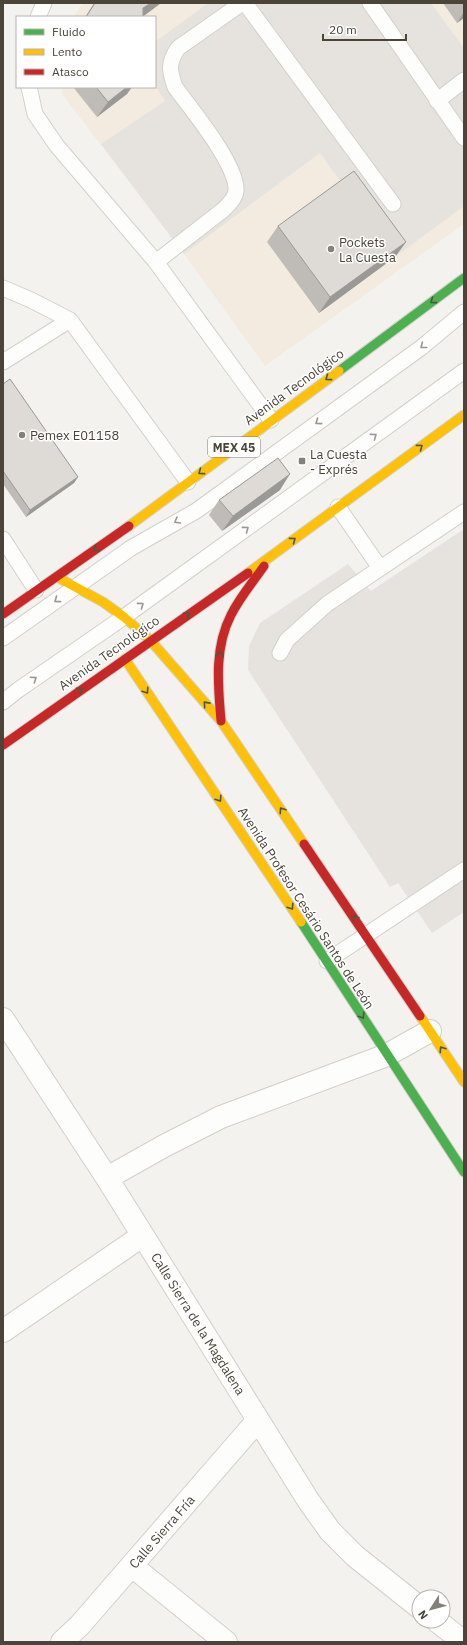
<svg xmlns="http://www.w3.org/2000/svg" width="467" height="1645" viewBox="0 0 467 1645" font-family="'IBM Plex Sans',sans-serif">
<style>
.commercial{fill:#f3ebdf}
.parking{fill:#e6e3df}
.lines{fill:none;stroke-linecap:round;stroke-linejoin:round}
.lane-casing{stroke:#d2d0cb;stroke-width:17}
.street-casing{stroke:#d2d0cb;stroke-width:24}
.fast-casing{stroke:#d3cfc5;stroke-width:11}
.slow-casing{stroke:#d3cfc5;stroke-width:11}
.jam-casing{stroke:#d3cfc5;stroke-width:11}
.lane{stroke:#fdfdfc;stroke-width:15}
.street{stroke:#fdfdfc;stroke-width:22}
.fast{stroke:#4caf50;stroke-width:9}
.slow{stroke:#ffc107;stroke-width:9}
.jam{stroke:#c62828;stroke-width:9}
.wall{fill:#bfbcb8}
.shaded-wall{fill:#9b9996}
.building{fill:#dedbd6;stroke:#9b9996}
.oneway{stroke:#4b593e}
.oneway2{stroke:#9b9791}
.poi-dot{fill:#868178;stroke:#fff;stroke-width:1.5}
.labels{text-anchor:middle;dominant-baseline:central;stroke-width:3;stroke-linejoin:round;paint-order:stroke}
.shield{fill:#fff;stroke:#817c74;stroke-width:1}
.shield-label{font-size:12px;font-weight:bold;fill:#4b4439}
.poi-label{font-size:13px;fill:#4b4439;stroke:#fff;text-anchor:start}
.street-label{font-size:13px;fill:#4b4439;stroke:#fff}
</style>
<rect width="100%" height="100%" fill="#f4f2ee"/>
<!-- commercial -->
<path class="commercial" d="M83 3H464V224L265 366 184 254 62 94V87H155V17H73Z"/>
<!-- parking -->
<path class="parking" d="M208 3H431L464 48V206L395 257 320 153 184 254 101 144 165 101 155 85V42Z
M464 529V912L432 933 398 883 390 887 248 670 249 646 260 623 348 564 371 591Z"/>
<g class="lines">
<defs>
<path id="lane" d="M242 3 178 48C168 63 169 70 175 87 191 109 237 164 236 190 236 198 228 205 223 210L156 262 271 420
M245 3 393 204
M370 3 464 138
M38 17 44 3
M29 87 35 114 57 146 156 262
M437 101 464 80
M3 288 31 300 70 320
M3 362 70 320 188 482
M338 507 380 568
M3 539 36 590
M3 638 131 548 196 511 422 347 464 312
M280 653 287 640 327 604 464 512
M3 702 18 690 124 617 464 371
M327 961 464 870"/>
<path id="street" d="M3 1019 107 1178 308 1500 330 1531 355 1556 419 1607
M107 1178 164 1146 221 1117 387 1055 430 1031
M3 1331 142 1236
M132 1566 226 1642
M437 1621 464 1642
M62 1642 80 1625 258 1420"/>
<path id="fast" d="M339 371 464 278
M301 922 464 1172"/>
<path id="slow" d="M129 526 339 371
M248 573 464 415
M57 577 103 602 124 617 150 640
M150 640 221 721 304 844
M125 659 301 922
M420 1016 464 1082"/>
<path id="jam" d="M3 614 129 526
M221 721C218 685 214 648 231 615 240 597 253 582 264 566
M3 745 248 573
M304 844 420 1016"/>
</defs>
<!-- lane casing -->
<use href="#lane" class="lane-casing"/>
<!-- street casing -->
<use href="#street" class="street-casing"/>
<!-- fast casing -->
<use href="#fast" class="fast-casing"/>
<!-- slow casing -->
<use href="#slow" class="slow-casing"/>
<!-- jam casing -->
<use href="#jam" class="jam-casing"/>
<!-- lane -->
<use href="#lane" class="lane"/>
<!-- street -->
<use href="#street" class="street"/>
<!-- fast -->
<use href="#fast" class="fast"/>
<!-- slow -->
<use href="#slow" class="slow"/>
<!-- jam -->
<use href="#jam" class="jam"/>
</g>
<!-- wall -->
<path class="wall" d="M94 3H161L143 17H85Z
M443 3H464V18L457 23Z
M73 87H132L127 94 97 117Z
M278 226 406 242 395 257 319 313 267 242Z
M3 384 78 477 74 483 26 517 3 484Z
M280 490 222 531 209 515 219 500Z"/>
<!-- shaded-wall -->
<path class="shaded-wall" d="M151 3H161L142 17 143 8Z
M464 12V18L457 23Z
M127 87H132L127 94 97 117 108 102Z
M406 242 395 257 319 313 330 297Z
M290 474 280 490 222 531 233 516Z
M78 477 74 483 26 517 30 510Z"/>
<!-- building -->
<path class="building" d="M95 3H151L143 8V17H86Z
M96 87H127L108 102Z
M354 171 406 242 330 297 278 226Z
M10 379 78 477 30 510 3 471V384Z
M278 458 290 474 233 516 219 500Z"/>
<!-- one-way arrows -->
<defs><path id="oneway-chevron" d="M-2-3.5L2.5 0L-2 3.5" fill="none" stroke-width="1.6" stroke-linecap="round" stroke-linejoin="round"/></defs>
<g class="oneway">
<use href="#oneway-chevron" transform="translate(433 301) rotate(144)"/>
<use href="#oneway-chevron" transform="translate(328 378) rotate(144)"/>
<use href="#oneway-chevron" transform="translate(420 447) rotate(-36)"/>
<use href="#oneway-chevron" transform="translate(201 472) rotate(143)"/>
<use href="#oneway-chevron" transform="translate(293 540) rotate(-36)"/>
<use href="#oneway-chevron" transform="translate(96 549) rotate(144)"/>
<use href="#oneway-chevron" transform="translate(187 615) rotate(-35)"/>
<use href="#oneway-chevron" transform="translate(220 654) rotate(-82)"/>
<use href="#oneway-chevron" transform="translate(80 690) rotate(-35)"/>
<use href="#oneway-chevron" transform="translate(146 691) rotate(56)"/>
<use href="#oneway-chevron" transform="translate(206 704) rotate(-132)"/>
<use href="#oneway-chevron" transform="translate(219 799) rotate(56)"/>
<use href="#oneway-chevron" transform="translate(282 810) rotate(-124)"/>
<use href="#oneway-chevron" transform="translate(291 907) rotate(56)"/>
<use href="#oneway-chevron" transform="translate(355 918) rotate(-124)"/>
<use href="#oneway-chevron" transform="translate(362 1016) rotate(57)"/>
<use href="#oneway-chevron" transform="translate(442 1049) rotate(-124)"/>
</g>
<g class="oneway2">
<use href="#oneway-chevron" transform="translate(423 346) rotate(142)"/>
<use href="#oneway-chevron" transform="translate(318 422) rotate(144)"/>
<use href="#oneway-chevron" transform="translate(374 436) rotate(-36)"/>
<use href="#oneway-chevron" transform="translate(177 521) rotate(150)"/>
<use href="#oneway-chevron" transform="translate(246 529) rotate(-36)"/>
<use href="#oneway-chevron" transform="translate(57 600) rotate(144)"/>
<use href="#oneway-chevron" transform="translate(141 605) rotate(-36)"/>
<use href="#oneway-chevron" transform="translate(34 679) rotate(-34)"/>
</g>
<!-- markers -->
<g class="poi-dot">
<circle cx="331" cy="249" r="4"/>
<circle cx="22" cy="435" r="4"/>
<rect x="298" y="457" width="8" height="8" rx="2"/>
</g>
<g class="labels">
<!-- shield labels -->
<rect class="shield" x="208" y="437" width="52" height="20" rx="3"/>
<g class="shield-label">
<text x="234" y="447">MEX 45</text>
</g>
<!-- poi labels -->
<g class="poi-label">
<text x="339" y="242">Pockets<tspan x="339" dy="15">La Cuesta</tspan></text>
<text x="30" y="435">Pemex E01158</text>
<text x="310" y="454">La Cuesta<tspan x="310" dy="15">- Exprés</tspan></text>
</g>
<!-- street labels -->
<g class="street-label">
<text transform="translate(294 387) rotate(-36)">Avenida Tecnológico</text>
<text transform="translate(109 653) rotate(-35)">Avenida Tecnológico</text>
<text transform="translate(306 908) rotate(57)">Avenida Profesor Cesário Santos de León</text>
<text transform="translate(198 1324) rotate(58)">Calle Sierra de la Magdalena</text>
<text transform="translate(162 1532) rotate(-49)">Calle Sierra Fría</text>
</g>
</g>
<!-- border -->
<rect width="467" height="1645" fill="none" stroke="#4b4439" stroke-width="8"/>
<!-- legend -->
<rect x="16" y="16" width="140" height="72" fill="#ffffff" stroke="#b7b4b0"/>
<rect x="24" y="29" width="20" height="6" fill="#4caf50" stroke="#b7b4b0"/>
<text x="52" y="36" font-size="12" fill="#4b4439">Fluido</text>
<rect x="24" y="49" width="20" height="6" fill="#ffc107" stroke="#b7b4b0"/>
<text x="52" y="56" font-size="12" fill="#4b4439">Lento</text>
<rect x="24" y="69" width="20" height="6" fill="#c62828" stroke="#b7b4b0"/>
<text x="52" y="76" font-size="12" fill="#4b4439">Atasco</text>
<!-- north arrow -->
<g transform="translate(431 1609) rotate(234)"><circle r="19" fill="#ffffff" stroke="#b7b4b0"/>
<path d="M0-3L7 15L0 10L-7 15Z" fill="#868178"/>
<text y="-6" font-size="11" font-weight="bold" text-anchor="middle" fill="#4b4439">N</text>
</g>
<!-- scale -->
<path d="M323 34v6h83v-6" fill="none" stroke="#4b4439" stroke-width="2"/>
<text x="329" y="34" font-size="12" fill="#4b4439" stroke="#ffffff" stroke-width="3" paint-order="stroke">20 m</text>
</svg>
